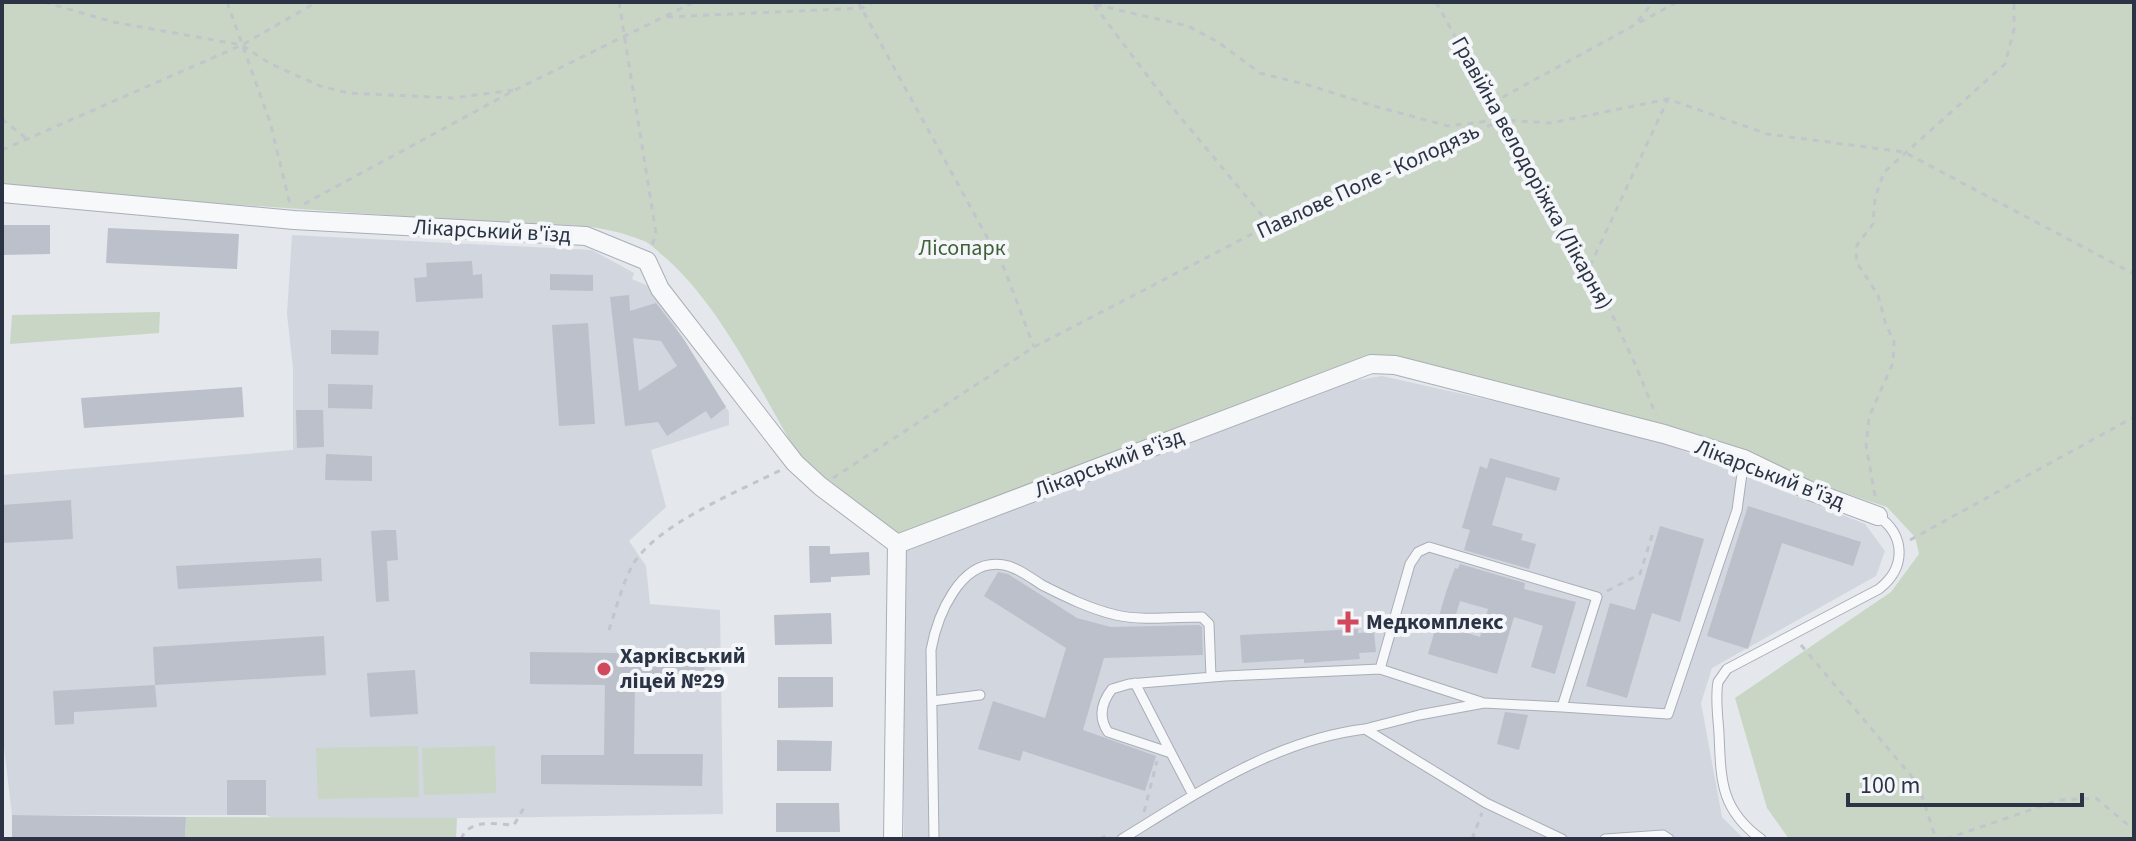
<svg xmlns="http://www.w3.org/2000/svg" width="2136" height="841" viewBox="0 0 2136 841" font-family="'Source Sans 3',sans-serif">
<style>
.built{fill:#d2d6de}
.green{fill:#c9d6c5}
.building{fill:#bbc0ca;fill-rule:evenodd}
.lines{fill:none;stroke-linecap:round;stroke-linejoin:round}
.lane-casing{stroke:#a9aeb7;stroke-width:11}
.street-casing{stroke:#a9aeb7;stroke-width:20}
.path{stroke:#c2c5cb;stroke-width:3;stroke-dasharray:6 6;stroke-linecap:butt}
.lane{stroke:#f7f8fa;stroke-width:9}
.street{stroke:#f7f8fa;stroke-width:18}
.poi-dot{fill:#d1495b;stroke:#f4f6f9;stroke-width:3}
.labels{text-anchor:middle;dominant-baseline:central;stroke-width:8;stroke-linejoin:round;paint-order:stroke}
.street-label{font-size:22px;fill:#2b3445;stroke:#f4f6f9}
.park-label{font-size:22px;fill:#3f6138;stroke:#f4f6f9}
.poi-label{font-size:22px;font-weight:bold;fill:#2b3445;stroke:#f4f6f9;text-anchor:start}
</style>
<rect width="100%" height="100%" fill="#e4e7ec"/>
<!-- built -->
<path class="built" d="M292 235 592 250 634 273 632 279 648 286 668 306 677 329 729 412V425L651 450 666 507 629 541 646 566 650 604 720 610 723 814 279 821 266 815H12L2 731V475L293 450V368L287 314Z
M1382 376 1641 434 1865 524 1885 551 1876 576 1712 668 1701 703 1722 817 1744 839H904L901 551 1323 386Z"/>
<!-- green -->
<path class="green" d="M2 2H2134V839H1789L1767 808 1735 698 1891 592 1919 554 1915 537 1887 507 1664 434 1399 363 1326 372 898 534 816 474 800 458C761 393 724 311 668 260 660 254 653 245 644 241 601 223 558 224 512 224L2 188Z
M160 312 159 333 10 344 12 315Z
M418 746 419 797 318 799 316 748Z
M495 746 496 793 424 795 422 748Z
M186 817 457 818 456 839H185Z"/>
<!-- building -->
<path class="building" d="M2 225H50V254L2 255Z
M108 228 239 234 237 269 106 263Z
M472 261 473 275 482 274 483 298 416 302 414 278 427 277 426 263Z
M550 274 593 275V291L550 290Z
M629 295 630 311 656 303 683 338 726 407 711 419 706 411 667 436 658 422 625 426 610 297ZM633 338 661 341 677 366 639 391Z
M588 323 595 424 559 426 552 325Z
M331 330 379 331 378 355 331 354Z
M328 384 373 385 372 409 328 408Z
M242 387 244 417 84 428 81 398Z
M296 410H323L324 447 297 448Z
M326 454 372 456V481L325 480Z
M1490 458 1560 478 1556 491 1506 477 1492 525 1523 534 1521 540 1536 544 1529 569 1464 550 1470 530 1462 528 1480 466 1487 469Z
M71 500 73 539 2 543V505Z
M1748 506 1861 542 1853 566 1782 543 1748 649 1707 636Z
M1660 526 1704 539 1680 622 1652 613 1627 698 1586 686 1610 603 1635 610Z
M385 530H396L398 560 387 561 389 601 376 602 371 531Z
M809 546H830V554L869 552 870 575 831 577V582L810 583Z
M321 558 322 581 178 589 176 566Z
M1460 564 1525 583 1524 589 1576 602 1555 674 1531 667 1543 626 1514 617 1497 674 1428 654 1446 592 1455 568 1458 569ZM1460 601 1488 609 1480 637 1452 628Z
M998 572 1008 574 1077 618 1111 627 1199 625 1202 627 1203 655 1104 658 1083 730 1156 756 1145 791 1023 751 1020 761 978 749 993 701 1045 718 1066 648 984 596Z
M831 613 832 644 775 645 774 615Z
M1358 629V633L1374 632 1376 652 1359 653 1360 659 1304 663V659L1242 663 1240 635Z
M324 636 326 675 155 685 153 647Z
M530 652 705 654 704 684 635 683 634 754H703L702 786 541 784V755H604L605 685 530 684Z
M415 670 418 714 370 717 367 673Z
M778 677H833V707L778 708Z
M155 685 157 707 74 712V724L55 725 53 691Z
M1505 712 1528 715 1519 750 1497 744Z
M777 740 832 741 831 771H777Z
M227 780H266V815H227Z
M776 803H839L840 832H776Z
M12 815 186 817 185 839H12Z"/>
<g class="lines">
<defs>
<path id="lane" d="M1135 683 1171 753
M932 701 980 695
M1562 707 1668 714 1737 510 1744 459
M1365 729 1419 715 1484 703 1562 707 1597 597 1429 547 1418 552 1410 564 1380 669
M1193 795 1171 753 1108 732C1098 717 1101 703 1112 689L1129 684 1225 676 1380 669 1481 702
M934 839 931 650C937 617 960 557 1004 565 1017 567 1031 578 1042 585 1066 597 1090 609 1116 615 1140 621 1177 617 1202 617L1209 624 1211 677
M1122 839C1197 793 1275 740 1365 729L1486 803 1562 839
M1605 839 1663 835 1669 839
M1761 839C1720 809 1721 780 1719 733 1718 717 1715 698 1718 682L1727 669 1879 589C1906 568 1906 536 1878 516"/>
<path id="street" d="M2 193 294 220 586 236 647 261 660 289 795 463 820 486 897 544
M897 544 1371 364 1395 365 1664 434 1744 459 1810 491 1878 516
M893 839 897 544"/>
</defs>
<!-- lane casing -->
<use href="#lane" class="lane-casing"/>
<!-- street casing -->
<use href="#street" class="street-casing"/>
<!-- path -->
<path class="path" d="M44 2 113 22 242 45 269 63 320 86 348 93 453 98 515 90
M227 2 270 122 290 204
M619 2 656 233 652 246
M858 2 1004 268 1034 347
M1084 2 1188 26 1218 42 1260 73 1308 85 1374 106 1448 126 1498 120
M1436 2 1492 103 1590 267 1635 364 1656 415
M1094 5 1162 95 1269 224
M667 17 862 8 874 2
M1638 21 1653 2
M1492 103 1677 2
M2 119 27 139
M2 150 242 45 317 2
M304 204 515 90 694 2
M1590 266 1668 99
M833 478 1034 347 1279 220 1502 120 1551 123 1668 99 1767 134 1904 152 2134 274
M1875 496 1866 445 1869 417 1893 363 1894 341 1886 325 1878 295 1856 261 1857 245 1873 224 1875 198 1884 172 2005 64 2014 29V2
M1910 540 2134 417
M1607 591 1640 574 1654 529
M609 630C616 609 622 585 632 566 655 525 739 491 781 470
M1801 645 1918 784 1936 839
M1144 812 1157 761
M461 839C470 818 495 824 514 825L526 804
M1100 839 1110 833
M1472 839 1482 813
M1946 839 2059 800 2096 798 2134 830"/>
<!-- lane -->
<use href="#lane" class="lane"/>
<!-- street -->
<use href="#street" class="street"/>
</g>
<!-- markers -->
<g class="poi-dot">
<path d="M1344 610h8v8h8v8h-8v8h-8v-8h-8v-8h8z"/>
<circle cx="604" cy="669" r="8"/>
</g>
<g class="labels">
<!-- street labels -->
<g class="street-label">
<text transform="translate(1532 173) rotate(61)">Гравійна велодоріжка (Лікарня)</text>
<text transform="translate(1368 181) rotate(-25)">Павлове Поле - Колодязь</text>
<text transform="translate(492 231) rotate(3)">Лікарський в'їзд</text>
<text transform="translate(1109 463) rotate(-21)">Лікарський в'їзд</text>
<text transform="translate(1770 474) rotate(21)">Лікарський в'їзд</text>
</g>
<!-- park labels -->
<g class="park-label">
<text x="962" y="248">Лісопарк</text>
</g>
<!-- poi labels -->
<g class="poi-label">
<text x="1366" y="622">Медкомплекс</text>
<text x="620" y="656">Харківський<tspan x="620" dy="25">ліцей №29</tspan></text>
</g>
</g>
<!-- border -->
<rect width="2136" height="841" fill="none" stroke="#2b3445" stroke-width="8"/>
<!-- scale -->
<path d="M1848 793v12h234v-12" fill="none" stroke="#2b3445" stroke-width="4"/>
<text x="1860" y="793" font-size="24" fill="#2b3445" stroke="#f4f6f9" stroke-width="6" paint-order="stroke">100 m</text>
</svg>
